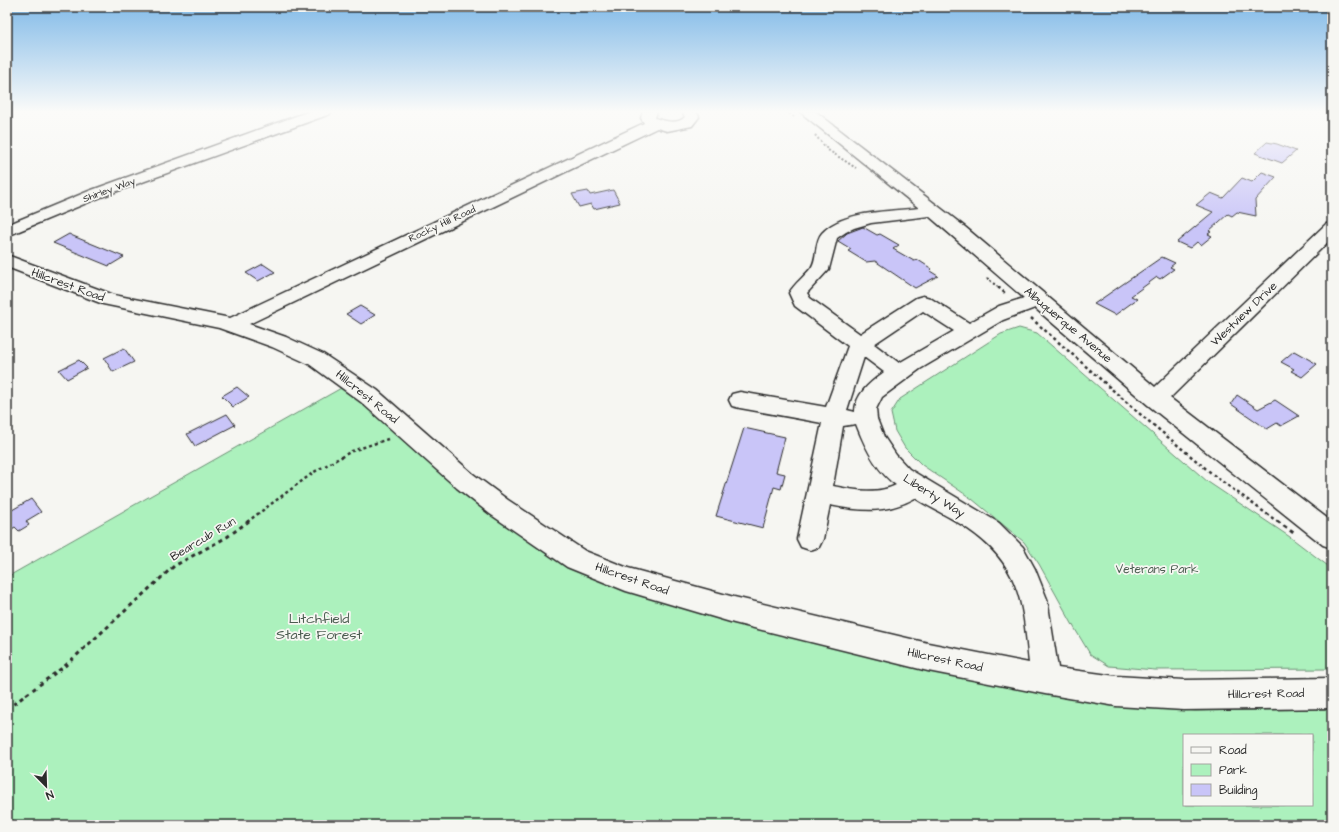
<svg xmlns="http://www.w3.org/2000/svg" width="1339" height="832" viewBox="0 0 1339 832" font-family="'Architects Daughter',sans-serif">
<style>
.green{fill:#acf1bd;stroke:#6c8e74;fill-rule:evenodd}
.building{fill:#c9c5f8;stroke:#2b2b2b}
.lines{fill:none;stroke-linecap:round;stroke-linejoin:round}
.minor-casing{stroke:#2b2b2b;stroke-width:3}
.path-far2{stroke:#2b2b2b;stroke-width:2;stroke-dasharray:2 2;stroke-linecap:butt}
.path-far1{stroke:#2b2b2b;stroke-width:2.5;stroke-dasharray:3 3;stroke-linecap:butt}
.path{stroke:#2b2b2b;stroke-width:3;stroke-dasharray:4 4;stroke-linecap:butt}
.minor{fill:#f6f6f2;fill-rule:evenodd}
.labels{text-anchor:middle;dominant-baseline:central;stroke-width:3.5;stroke-linejoin:round;paint-order:stroke}
.far-street-label{font-size:10px;fill:#2b2b2b;stroke:#f6f6f2}
.street-label{font-size:12px;fill:#2b2b2b;stroke:#f6f6f2}
.park-label{font-size:12px;fill:#4b5c50;stroke:#f6f6f2}
.near-park-label{font-size:14px;fill:#4b5c50;stroke:#f6f6f2}
</style>
<rect width="100%" height="100%" fill="#f6f6f2"/>
<filter id="ink" filterUnits="userSpaceOnUse"><feTurbulence type="fractalNoise" baseFrequency=".025" numOctaves="2"/><feDisplacementMap in="SourceGraphic" scale="8" xChannelSelector="R" yChannelSelector="G"/><feConvolveMatrix kernelMatrix="1 2 1 2 8 2 1 2 1" color-interpolation-filters="sRGB"/></filter>
<g filter="url(#ink)">
<!-- green -->
<path class="green" d="M1019 328 1037 333 1208 482 1290 537 1332 569V669L1155 670 1109 666 1090 654 1075 629 1039 564 1024 542 972 499 922 465 905 448 895 431 891 413 900 399 1001 334Z
M343 387 366 401 489 514 535 542 929 670 1044 694 1195 711 1332 709V825H7V577ZM1184 735H1312V805H1184Z"/>
<!-- building -->
<path class="building" d="M1267 142 1277 144 1296 151 1282 163 1255 153Z
M1262 172 1276 177 1255 200 1256 216 1237 212 1232 216 1228 214 1209 231 1211 232 1208 234 1212 236 1201 245 1197 242 1190 248 1177 242 1213 212 1196 205 1211 193 1223 198 1242 178 1252 182Z
M613 190 620 203 594 209 591 204 579 207 572 194 588 191 590 195Z
M863 227 877 235 880 234 899 245 893 249 914 261 918 260 932 269 930 271 938 276 915 288 875 261 866 262 848 251 851 249 838 241 847 233Z
M69 234 73 236 124 257 109 266 53 243Z
M1162 257 1175 263 1170 267 1174 269 1160 279 1157 277 1131 296 1137 299 1115 315 1094 304Z
M263 264 275 272 258 281 246 273Z
M360 306 375 315 361 324 346 314Z
M124 348 134 362 113 372 104 358Z
M1294 351 1317 364 1302 377 1291 371 1294 369 1281 362Z
M79 360 87 368 67 379 59 370Z
M237 387 249 397 233 407 222 396Z
M1237 395 1258 409 1275 400 1299 416 1281 426 1277 423 1267 429 1231 404Z
M227 414 235 425 195 446 187 434Z
M744 428 785 437 776 472 785 474 781 489 774 487 763 528 716 516Z
M31 499 41 512 26 521 29 525 19 531 15 527 7 532V513Z"/>
<g class="lines">
<defs>
<path id="minor" d="M310 111H332L330 114 101 197 7 236V225L89 191Z
M643 111H657L655 118C664 121 677 125 685 117L682 111H696L699 117 692 126 667 131 657 128 249 324 286 337 323 354 377 390 473 474 508 500 585 551 628 568 734 597 928 643 1029 663C1023 604 1021 565 968 529 951 517 932 509 915 498 887 514 860 511 830 505L823 539 819 547 810 550 801 547 797 539 822 423 740 408 732 406 729 400 732 394 740 392 826 407 848 346 795 306 789 293C795 283 804 277 811 268 818 258 814 242 822 233 843 210 891 212 919 208L799 111H815L965 227 1155 387 1326 224 1332 223V238L1170 398 1332 522V548L1323 545 1148 405 1035 308 1003 320 920 369 882 397 876 409 877 419 884 437 896 455 909 469 999 523 1023 547 1035 569 1047 599 1058 668 1116 676 1184 680 1332 678V708L1184 710 1116 706 1045 694 928 671 734 623 626 591 567 567 490 514 457 488 361 402 309 364 272 347 219 328 103 304 7 267V255L114 295 230 318 644 123 641 118ZM929 216 1024 298 999 306 969 323 930 298 923 296 916 298 860 334 810 298 807 293 829 269 837 238 846 232 854 228 871 223ZM923 311 954 331 899 363 874 344ZM864 357 884 372C871 382 855 394 855 412L847 410ZM856 424C864 445 876 471 896 485 876 495 854 490 833 486L843 426Z"/>
</defs>
<!-- minor casing -->
<use href="#minor" class="minor-casing"/>
<!-- path-far2 -->
<path class="path-far2" d="M786 111 794 117
M815 135 828 150 856 168
M987 278 999 288"/>
<!-- path-far1 -->
<path class="path-far1" d="M998 287 1006 294
M1031 318 1140 414 1216 477 1278 522
M247 522 314 472 352 451 388 439"/>
<!-- path -->
<path class="path" d="M1277 521 1295 534
M7 709 66 665 174 566 227 537 249 521"/>
<!-- minor -->
<use href="#minor" class="minor"/>
</g>
</g>
<!-- sky -->
<linearGradient id="sky" x2="0" y2="1"><stop stop-color="#81bae8"/><stop offset="0.49" stop-color="#fbfbf9"/><stop offset="1" stop-color="#fbfbf9" stop-opacity="0"/></linearGradient>
<rect width="1339" height="228" fill="url(#sky)"/>
<g class="labels">
<!-- far-street labels -->
<g class="far-street-label">
<text transform="translate(109 190) rotate(-20)">Shirley Way</text>
<text transform="translate(442 224) rotate(-25)">Rocky Hill Road</text>
</g>
<!-- street labels -->
<g class="street-label">
<text transform="translate(68 285) rotate(20)">Hillcrest Road</text>
<text transform="translate(1244 314) rotate(-44)">Westview Drive</text>
<text transform="translate(1068 325) rotate(40)">Albuquerque Avenue</text>
<text transform="translate(367 397) rotate(39)">Hillcrest Road</text>
<text transform="translate(934 496) rotate(32)">Liberty Way</text>
<text transform="translate(203 539) rotate(-31)">Bearcub Run</text>
<text transform="translate(632 579) rotate(19)">Hillcrest Road</text>
<text transform="translate(945 660) rotate(12)">Hillcrest Road</text>
<text transform="translate(1266 694) rotate(-1)">Hillcrest Road</text>
</g>
<!-- park labels -->
<g class="park-label">
<text x="1157" y="569">Veterans Park</text>
</g>
<!-- near-park labels -->
<g class="near-park-label">
<text x="319" y="619">Litchfield<tspan x="319" dy="16">State Forest</tspan></text>
</g>
</g>
<!-- margin -->
<rect width="1339" height="832" fill="none" stroke="#f6f6f2" stroke-width="24"/>
<rect x="12" y="12" width="1315" height="808" fill="none" stroke="#2b2b2b" stroke-width="1.5" filter="url(#ink)"/>
<!-- legend -->
<rect x="1183" y="734" width="130" height="72" fill="#f6f6f2" stroke="#a5a5a2"/>
<rect x="1191" y="747" width="20" height="6" fill="#f6f6f2" stroke="#a5a5a2"/>
<text x="1219" y="754" font-size="12" fill="#2b2b2b">Road</text>
<rect x="1191" y="764" width="20" height="12" fill="#acf1bd" stroke="#a5a5a2"/>
<text x="1219" y="774" font-size="12" fill="#2b2b2b">Park</text>
<rect x="1191" y="784" width="20" height="12" fill="#c9c5f8" stroke="#a5a5a2"/>
<text x="1219" y="794" font-size="12" fill="#2b2b2b">Building</text>
<!-- north arrow -->
<g transform="translate(46 786) rotate(157)" stroke="#f6f6f2" stroke-width="3" paint-order="stroke">
<path d="M0-3L7 15L0 10L-7 15Z" fill="#2b2b2b"/>
<text y="-6" font-size="11" font-weight="bold" text-anchor="middle" fill="#2b2b2b">N</text>
</g>
</svg>
